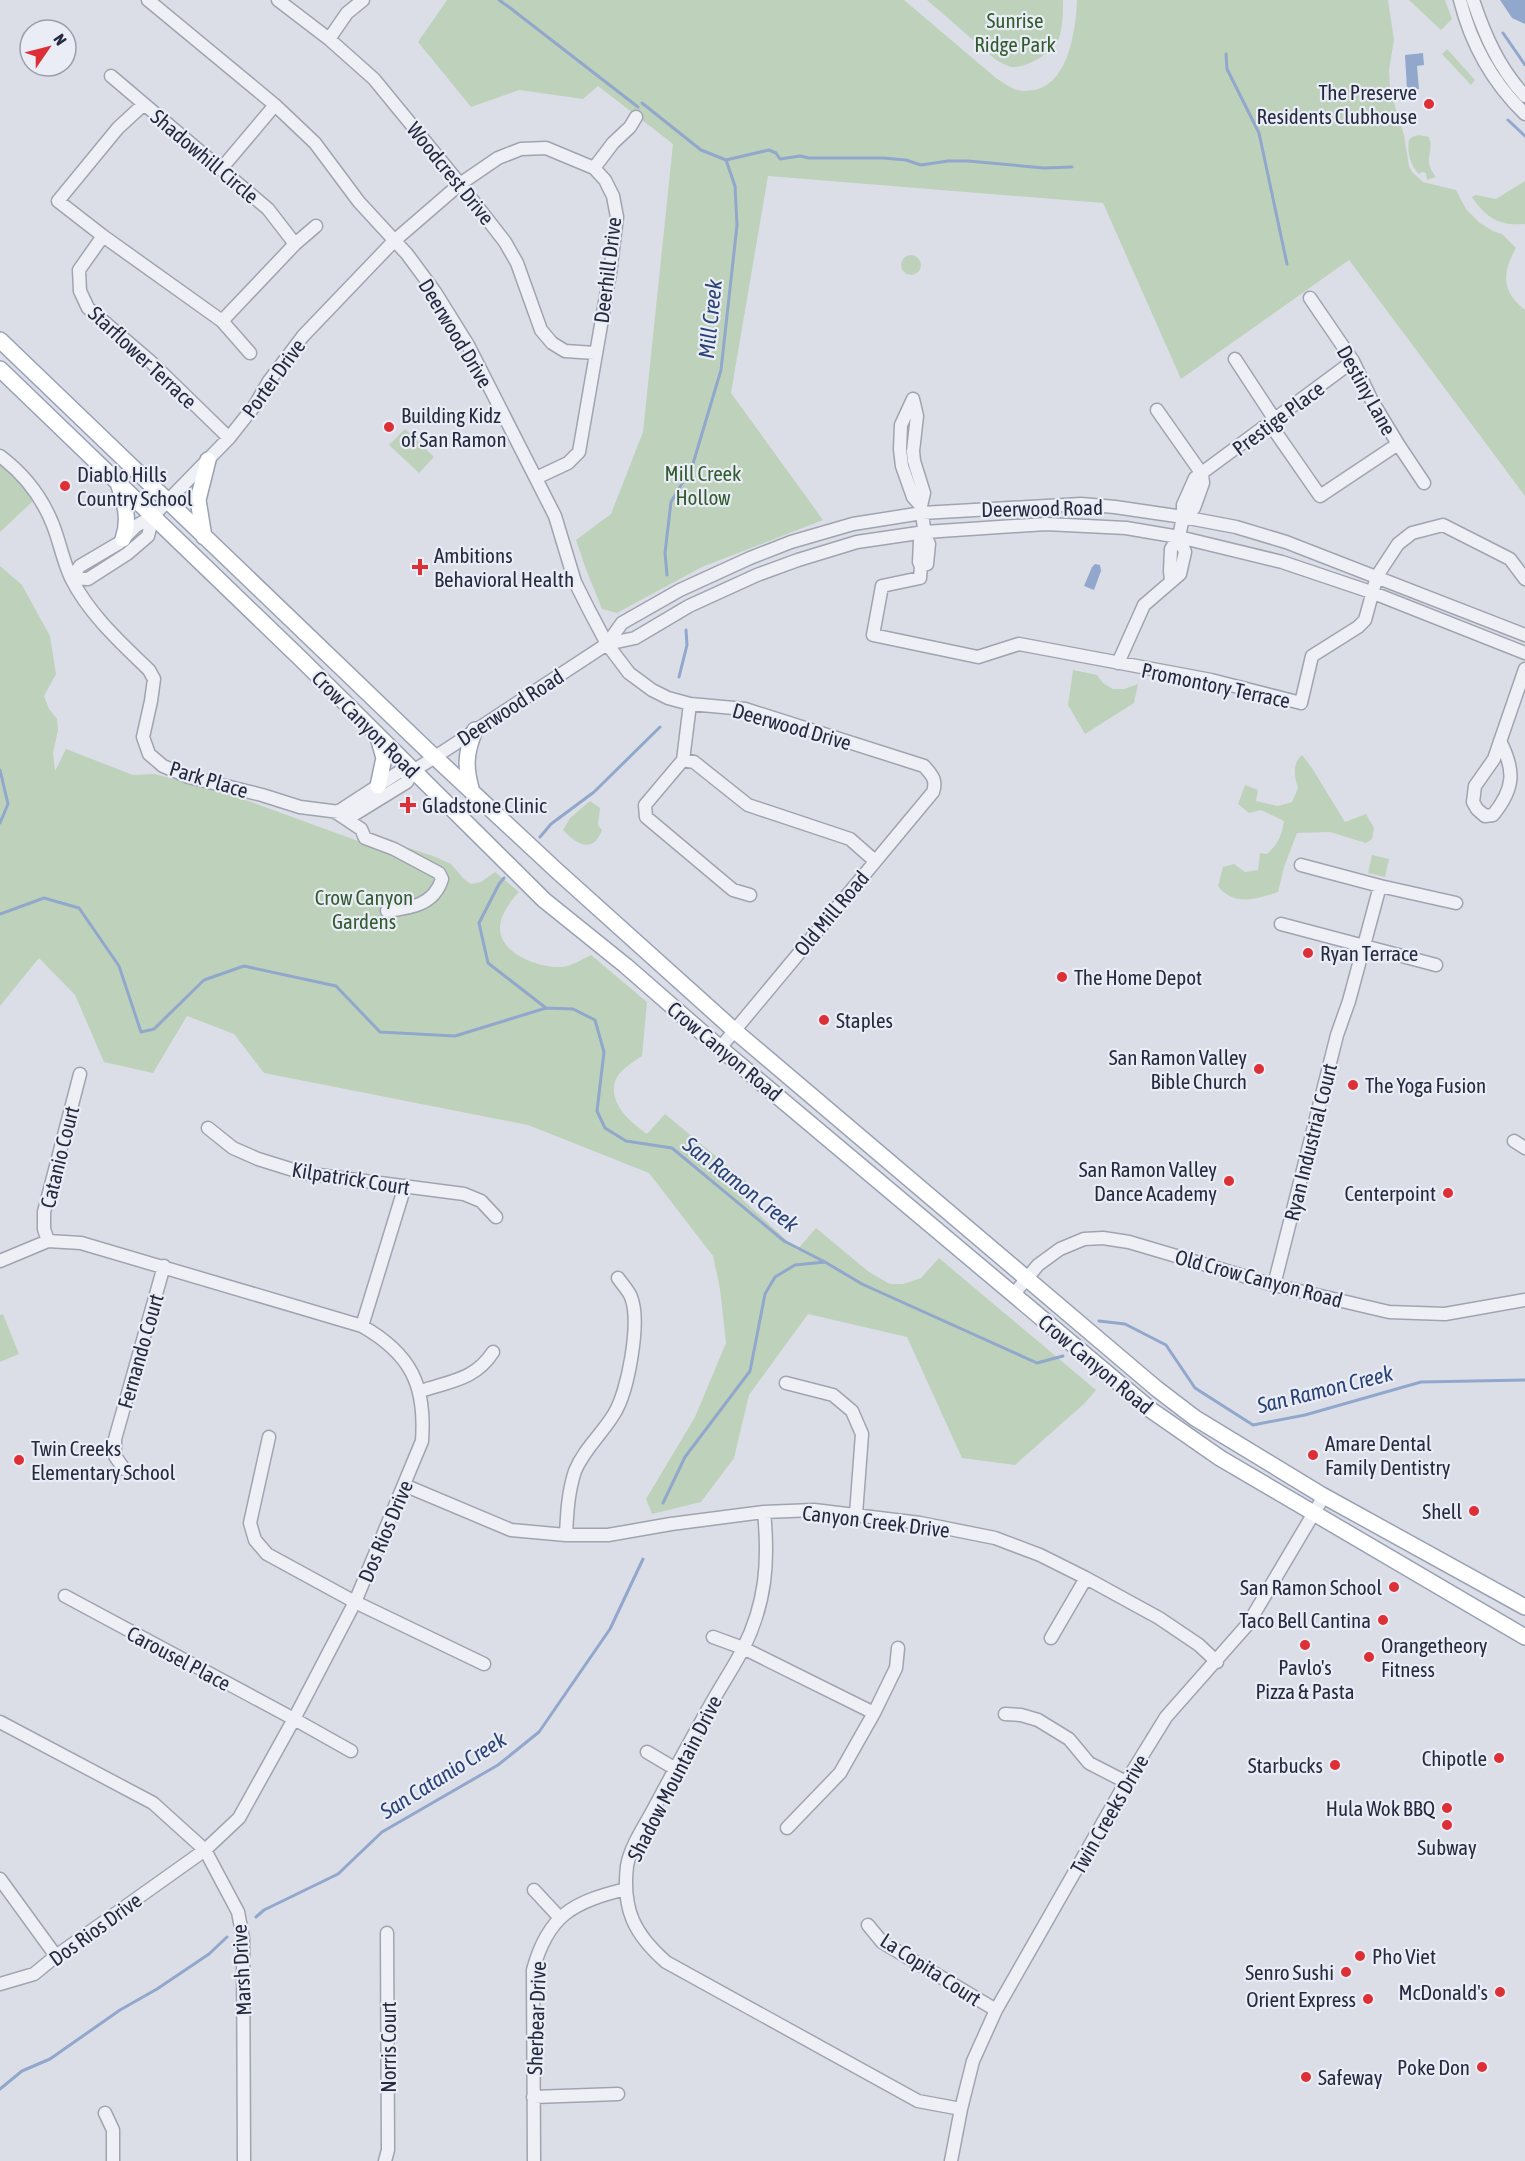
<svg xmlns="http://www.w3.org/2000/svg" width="1525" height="2161" viewBox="0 0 1525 2161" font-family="'Asap Condensed',sans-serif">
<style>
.green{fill:#bed2bb}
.water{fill:#91a7cc}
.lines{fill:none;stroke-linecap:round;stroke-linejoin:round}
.stream{stroke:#91a7cc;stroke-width:3}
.minor-casing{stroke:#a0a4b1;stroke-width:15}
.major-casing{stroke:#99a1b4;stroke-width:18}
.minor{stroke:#eef0f5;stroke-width:12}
.major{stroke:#fff;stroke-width:15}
.poi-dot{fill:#dc3036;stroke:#eaedf5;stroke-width:2}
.labels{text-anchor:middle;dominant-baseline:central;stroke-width:4.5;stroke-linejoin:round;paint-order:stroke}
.park-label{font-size:21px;fill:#325c2f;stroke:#eaedf5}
.poi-label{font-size:21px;fill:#242a3f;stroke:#eaedf5;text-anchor:end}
.street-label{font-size:21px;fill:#242a3f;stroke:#eaedf5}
.water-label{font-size:22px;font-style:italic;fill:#2a4377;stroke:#eaedf5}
</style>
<rect width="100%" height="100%" fill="#dbdee7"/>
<!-- green -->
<path class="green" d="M447 0H904L996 78C1001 81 1006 85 1012 88 1019 92 1026 91 1034 90 1069 84 1076 28 1077 0H1388L1394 40 1389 70 1390 90 1404 135 1409 166 1412 172 1423 182 1456 190 1466 209 1480 223 1493 231 1502 234 1516 248C1502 273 1501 291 1525 310V496L1349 260 1181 379 1103 203 768 176 731 393 823 520 702 567 617 613 602 609 587 572 576 540 611 514 643 432 673 144 598 86 583 99 519 90 471 107 418 42Z
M927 0H1063C1063 12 1063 27 1059 38 1054 52 1027 68 1012 67 1006 66 1000 62 995 59Z
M1409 0H1445L1452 19 1441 30Z
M1447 49 1475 80 1471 85 1442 54Z
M1419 135 1429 137C1435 154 1421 158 1436 177L1427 180 1426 173 1422 172 1419 174C1410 165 1407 153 1409 140L1412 137Z
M1525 181V224C1499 226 1486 218 1472 197L1476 195 1496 199Z
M901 265a10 10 0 1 1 20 0a10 10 0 1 1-20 0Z
M405 429 434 457 419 473 389 445Z
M0 464 10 471 34 500 0 532Z
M0 566 22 585 50 636 56 674 44 696 49 709 57 719 58 730 53 753 55 771 66 749 133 775 155 774 229 794 369 845 391 842 433 856 451 864 464 879 471 884 481 882 495 872 519 892C511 900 500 915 500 928 500 954 539 968 561 967 572 966 581 960 591 955L647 1002 642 1056C634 1061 622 1069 617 1077 605 1101 630 1122 647 1134L665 1114 747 1182 742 1199 797 1250 816 1228 869 1272 890 1284H903L921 1278 939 1258 1096 1390 1085 1403 1015 1465 962 1458 907 1337 808 1314 749 1395 734 1458 701 1502 652 1514 646 1499 695 1417 726 1343 720 1289 713 1256 649 1173 528 1125 264 1073 234 1034 187 1016 153 1073 104 1062 75 995 39 958 0 1006Z
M1073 670 1097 675 1103 683 1113 689H1124L1138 684 1134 703 1085 734 1068 705Z
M1302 755 1312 768 1345 822 1366 814 1374 828 1372 839 1366 843 1330 832 1297 833 1284 867 1278 892C1258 899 1234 907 1218 886L1223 867 1234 864 1245 872 1258 870 1260 853 1267 854C1278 844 1282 835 1284 821L1261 810 1249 813 1238 804 1245 785 1258 790 1256 801 1278 806 1292 802 1298 788C1294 776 1292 764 1302 755Z
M590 801 600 808 598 825 602 830C593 854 577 845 563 830L570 818Z
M1372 855 1389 859 1385 877 1368 873Z
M3 1314 19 1354 0 1362V1315Z"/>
<!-- water -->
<path class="water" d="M1500 0H1525V24L1512 18Z
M1423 53 1424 65 1417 66 1419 89 1407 90 1405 55Z
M1095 564 1100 565 1101 571 1094 590 1084 586 1092 567Z"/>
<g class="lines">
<!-- stream -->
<path class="stream" d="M499 0 513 10
M514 11 638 107
M1503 33 1525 65
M1226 54 1227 69 1259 133 1287 264
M642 103 701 150 726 160 735 186 737 225 721 370 692 467 671 502 665 553 667 575
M1508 120 1525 136
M726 160 769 150 776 153 780 159 800 156 809 158H883L906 160 921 165 948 161H968L1044 168 1072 167
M679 677 687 645 686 630
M0 770 8 804 0 823
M540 837 551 824 594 792 660 727
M504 878 499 884 479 923 488 963 546 1008
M0 914 44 898 79 908 119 966 141 1032 154 1029 204 980 244 966 336 986 380 1032 455 1036 546 1008 573 1009 595 1020 604 1052 597 1111 605 1128 626 1141 672 1148 784 1241 825 1262 862 1284 1037 1363 1063 1356
M1099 1321 1125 1324 1166 1345 1195 1388 1253 1425 1305 1415 1421 1382 1525 1380
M663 1503 685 1457 750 1371 765 1294 775 1277 795 1265 825 1262
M256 1917 264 1910 338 1874 382 1832 498 1765 539 1732 610 1629 643 1559
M0 2089 22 2071 50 2059 120 2010 157 1989 209 1954 227 1937"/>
<defs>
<path id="minor" d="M148 0 275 105 315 143 359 202 407 254 435 292 468 345 555 516 575 582 588 608 607 644 629 673 652 690 668 698 690 704 745 709 924 766C932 775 937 780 933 792L720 1048
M278 0 329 39 374 79 460 184 505 242 517 263 541 330 552 343 565 351 595 353
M1460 0C1471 44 1493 83 1525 114
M1473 0C1485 36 1499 68 1525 96
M329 39 347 13 363 0
M111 76 144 104
M594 168 613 143 630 127 636 117
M221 169 275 105
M103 236 79 270 80 291 88 308 151 362 229 438
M295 244 316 226
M1310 298 1353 361 1372 401 1398 444 1424 483
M222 321 295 244 268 209 144 104 118 128 58 201 103 236 222 321 250 353
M1235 359 1275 420
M913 399 917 416 913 451 914 461 924 493 921 506 925 536 929 544 927 564 921 566
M913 399 901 425 900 449 902 466 913 497 921 506
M1157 410 1202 474
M1270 424 1320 496 1398 444
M0 456C24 474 42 497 53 525 60 543 63 561 71 578 89 614 120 642 149 670L154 679 151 701 143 737 149 754 163 766 189 777 262 795 300 807 355 814 407 782 413 771
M1183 517 1194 508 1203 483 1202 474
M925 536 920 540 919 562 921 566 920 578 882 586 873 635 978 657 1019 644 1211 680 1301 703 1312 656 1358 627 1365 620 1377 576 1398 544 1412 533 1443 525 1510 559 1525 579
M71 578 80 566 119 543 136 526 153 516 229 438 255 405 269 381 303 336 394 241 460 184 498 158 521 149 546 148 594 168 605 180 613 196 617 217 610 273 579 452 568 463 536 478
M71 578 88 579 127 554 148 536 153 516
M1171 580 1170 571 1171 549 1179 537 1183 517V505L1195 478 1353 361
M607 644 635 638 689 606 757 575 798 560 857 542 925 532 1046 524 1126 528 1179 537 1282 562 1371 592 1525 653
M1118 663 1144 605 1180 574 1185 552 1179 537
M690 704 683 760 645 805 646 817 733 890 750 895
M1500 741C1515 770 1515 788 1493 815L1485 816 1477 809 1473 802 1475 786 1494 759 1525 669
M683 760 694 762 748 805 850 839 875 861
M336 813 399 772 413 771 435 757 607 644 622 623 680 590 750 558 791 542 853 524 922 513 1081 504 1115 507 1183 517 1236 527 1286 542 1525 635
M337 813 361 829 365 838 394 849 439 873 442 879C434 905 411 908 387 911
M1301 865 1380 886 1456 903
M1281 924 1436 965
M208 1128 233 1148 258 1159 303 1173 464 1194 481 1201 496 1217
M1514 1141 1525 1148
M48 1241 44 1229V1212L80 1074
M0 1261 48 1241 81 1243 362 1326C411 1354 426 1385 422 1441L355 1602 294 1719 239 1818 205 1850 56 1956 34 1974 0 1984
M1274 1285 1337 1035 1349 1001 1380 886
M1013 1295 1038 1265 1060 1249 1084 1239 1103 1238 1129 1242 1274 1285 1389 1312 1445 1314 1525 1300
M362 1326 405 1186
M786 1383 833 1395 852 1411 862 1434 856 1514
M421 1391C450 1381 475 1380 493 1352
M269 1437 250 1523 255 1540 267 1554 355 1602 484 1664
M124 1469 115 1456V1439L164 1266
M404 1485 511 1530 566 1535H608L671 1524 764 1512 814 1510 920 1523 995 1538 1040 1555 1086 1578 1159 1618 1199 1645 1217 1662
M764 1512C769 1562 766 1603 743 1649 733 1668 721 1686 711 1704 691 1740 671 1776 652 1812 643 1828 630 1848 627 1866 622 1909 634 1934 666 1962L918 2101 961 2109
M566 1535C567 1514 568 1492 575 1471 584 1449 602 1434 614 1414 628 1392 641 1322 631 1297 629 1291 622 1284 618 1278
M65 1596 294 1719 351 1751
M713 1637 743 1648 874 1713
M1051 1638 1086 1578
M1005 1714 1021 1715 1038 1720 1069 1739 1089 1763 1126 1782
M0 1722 153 1803 205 1850 238 1912 243 1938 244 2161
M647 1752 674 1768
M787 1828 840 1773 874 1713 896 1668 898 1648
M0 1879 56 1956
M534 1890 560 1918
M868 1925 882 1942 996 2010
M533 2097 618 2094
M105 2113 113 2130V2161
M385 2161 388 2150 387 1933
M534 2161 533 1970C548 1915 573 1902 626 1889
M951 2161 961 2109 973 2061 996 2010 1126 1782 1166 1717 1248 1624 1324 1496"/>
<path id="major" d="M0 340 425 748 556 870 735 1031 1157 1389 1195 1418 1320 1494 1525 1607
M0 369 301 659 544 900 626 966 720 1048 1151 1410 1220 1458 1525 1637
M119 486C125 504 130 520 123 539
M204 537 198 500 208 460
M378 786 384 758 378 737
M472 792C465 768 465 754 475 730"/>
</defs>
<!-- minor casing -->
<use href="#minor" class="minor-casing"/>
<!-- major casing -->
<use href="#major" class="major-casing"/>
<!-- minor -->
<use href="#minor" class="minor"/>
<!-- major -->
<use href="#major" class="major"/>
</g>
<!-- markers -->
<g class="poi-dot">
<circle cx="1429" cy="104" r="6"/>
<circle cx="389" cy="427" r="6"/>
<circle cx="65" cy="486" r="6"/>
<path d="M417 558h6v6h6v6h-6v6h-6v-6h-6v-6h6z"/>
<path d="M405 796h6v6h6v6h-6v6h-6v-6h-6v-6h6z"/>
<circle cx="1308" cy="953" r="6"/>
<circle cx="1062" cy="977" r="6"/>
<circle cx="824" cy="1020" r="6"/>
<circle cx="1259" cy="1069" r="6"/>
<circle cx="1353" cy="1085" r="6"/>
<circle cx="1229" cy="1181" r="6"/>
<circle cx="1448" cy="1193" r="6"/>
<circle cx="1313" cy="1455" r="6"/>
<circle cx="19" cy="1460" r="6"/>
<circle cx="1474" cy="1511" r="6"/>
<circle cx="1394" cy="1587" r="6"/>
<circle cx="1383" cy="1620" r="6"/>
<circle cx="1305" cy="1645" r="6"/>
<circle cx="1369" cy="1657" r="6"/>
<circle cx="1499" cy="1758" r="6"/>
<circle cx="1335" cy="1765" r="6"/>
<circle cx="1447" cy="1808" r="6"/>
<circle cx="1447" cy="1825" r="6"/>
<circle cx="1360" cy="1956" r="6"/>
<circle cx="1346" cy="1972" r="6"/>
<circle cx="1500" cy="1992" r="6"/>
<circle cx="1368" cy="1999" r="6"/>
<circle cx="1482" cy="2067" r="6"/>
<circle cx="1306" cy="2077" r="6"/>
</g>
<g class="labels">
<!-- park labels -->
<g class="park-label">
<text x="1015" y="20">Sunrise<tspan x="1015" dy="24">Ridge Park</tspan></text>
<text x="703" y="473">Mill Creek<tspan x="703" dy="24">Hollow</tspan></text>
<text x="364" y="897">Crow Canyon<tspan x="364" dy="24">Gardens</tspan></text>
</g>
<!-- poi labels -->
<g class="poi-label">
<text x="1417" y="92">The Preserve<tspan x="1417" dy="24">Residents Clubhouse</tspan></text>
<text x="401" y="415" text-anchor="start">Building Kidz<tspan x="401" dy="24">of San Ramon</tspan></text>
<text x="77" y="474" text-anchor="start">Diablo Hills<tspan x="77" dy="24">Country School</tspan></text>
<text x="434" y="555" text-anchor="start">Ambitions<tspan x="434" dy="24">Behavioral Health</tspan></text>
<text x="422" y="805" text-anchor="start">Gladstone Clinic</text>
<text x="1320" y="953" text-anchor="start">Ryan Terrace</text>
<text x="1074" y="977" text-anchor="start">The Home Depot</text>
<text x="836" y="1020" text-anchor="start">Staples</text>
<text x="1247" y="1057">San Ramon Valley<tspan x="1247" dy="24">Bible Church</tspan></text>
<text x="1365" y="1085" text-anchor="start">The Yoga Fusion</text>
<text x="1217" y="1169">San Ramon Valley<tspan x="1217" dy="24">Dance Academy</tspan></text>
<text x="1436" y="1193">Centerpoint</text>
<text x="1325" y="1443" text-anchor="start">Amare Dental<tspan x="1325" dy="24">Family Dentistry</tspan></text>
<text x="31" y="1448" text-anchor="start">Twin Creeks<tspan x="31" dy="24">Elementary School</tspan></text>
<text x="1462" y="1511">Shell</text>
<text x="1382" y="1587">San Ramon School</text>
<text x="1371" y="1620">Taco Bell Cantina</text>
<text x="1381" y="1645" text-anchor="start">Orangetheory<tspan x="1381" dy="24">Fitness</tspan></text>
<text x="1305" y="1667" text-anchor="middle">Pavlo's<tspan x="1305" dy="24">Pizza &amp; Pasta</tspan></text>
<text x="1487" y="1758">Chipotle</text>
<text x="1323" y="1765">Starbucks</text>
<text x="1435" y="1808">Hula Wok BBQ</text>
<text x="1447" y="1847" text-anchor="middle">Subway</text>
<text x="1372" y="1956" text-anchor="start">Pho Viet</text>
<text x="1334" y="1972">Senro Sushi</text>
<text x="1488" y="1992">McDonald's</text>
<text x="1356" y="1999">Orient Express</text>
<text x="1470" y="2067">Poke Don</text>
<text x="1318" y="2077" text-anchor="start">Safeway</text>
</g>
<!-- street labels -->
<g class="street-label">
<text transform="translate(205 156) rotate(40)">Shadowhill Circle</text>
<text transform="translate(451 173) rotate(51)">Woodcrest Drive</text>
<text transform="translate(607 270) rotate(-83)">Deerhill Drive</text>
<text transform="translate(456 333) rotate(59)">Deerwood Drive</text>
<text transform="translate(143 357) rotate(43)">Starflower Terrace</text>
<text transform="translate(273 378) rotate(-54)">Porter Drive</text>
<text transform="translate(1367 390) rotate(61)">Destiny Lane</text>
<text transform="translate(1278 418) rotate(-37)">Prestige Place</text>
<text transform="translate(1042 508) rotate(-1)">Deerwood Road</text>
<text transform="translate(1216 685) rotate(12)">Promontory Terrace</text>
<text transform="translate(510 707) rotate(-33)">Deerwood Road</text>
<text transform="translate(366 724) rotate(45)">Crow Canyon Road</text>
<text transform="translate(792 726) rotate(16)">Deerwood Drive</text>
<text transform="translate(209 779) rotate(17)">Park Place</text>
<text transform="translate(831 913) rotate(-50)">Old Mill Road</text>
<text transform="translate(725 1051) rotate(40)">Crow Canyon Road</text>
<text transform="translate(1310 1142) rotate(-76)">Ryan Industrial Court</text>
<text transform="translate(59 1157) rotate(-76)">Catanio Court</text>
<text transform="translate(351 1178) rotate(9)">Kilpatrick Court</text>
<text transform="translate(1259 1278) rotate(15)">Old Crow Canyon Road</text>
<text transform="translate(140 1351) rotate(-74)">Fernando Court</text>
<text transform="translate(1096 1364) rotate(40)">Crow Canyon Road</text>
<text transform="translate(876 1521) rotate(7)">Canyon Creek Drive</text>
<text transform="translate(385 1531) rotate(-67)">Dos Rios Drive</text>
<text transform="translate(179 1658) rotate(28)">Carousel Place</text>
<text transform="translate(674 1778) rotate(-63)">Shadow Mountain Drive</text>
<text transform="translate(1109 1814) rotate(-60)">Twin Creeks Drive</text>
<text transform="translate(95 1929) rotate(-36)">Dos Rios Drive</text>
<text transform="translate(931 1969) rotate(33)">La Copita Court</text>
<text transform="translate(241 1970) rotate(-93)">Marsh Drive</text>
<text transform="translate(536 2018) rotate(-88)">Sherbear Drive</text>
<text transform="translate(388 2047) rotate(-90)">Norris Court</text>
</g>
<!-- water labels -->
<g class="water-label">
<text transform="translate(710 319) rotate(-84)">Mill Creek</text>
<text transform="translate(741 1184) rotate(38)">San Ramon Creek</text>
<text transform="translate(1325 1389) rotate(-14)">San Ramon Creek</text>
<text transform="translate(443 1775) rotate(-32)">San Catanio Creek</text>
</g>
</g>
<!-- north arrow -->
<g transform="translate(48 48) rotate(55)"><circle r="28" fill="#eaedf5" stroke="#9b9fac" stroke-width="1.5"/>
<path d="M0-4.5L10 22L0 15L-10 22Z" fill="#dc3036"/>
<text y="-9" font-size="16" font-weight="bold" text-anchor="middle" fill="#242a3f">N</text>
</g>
</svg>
